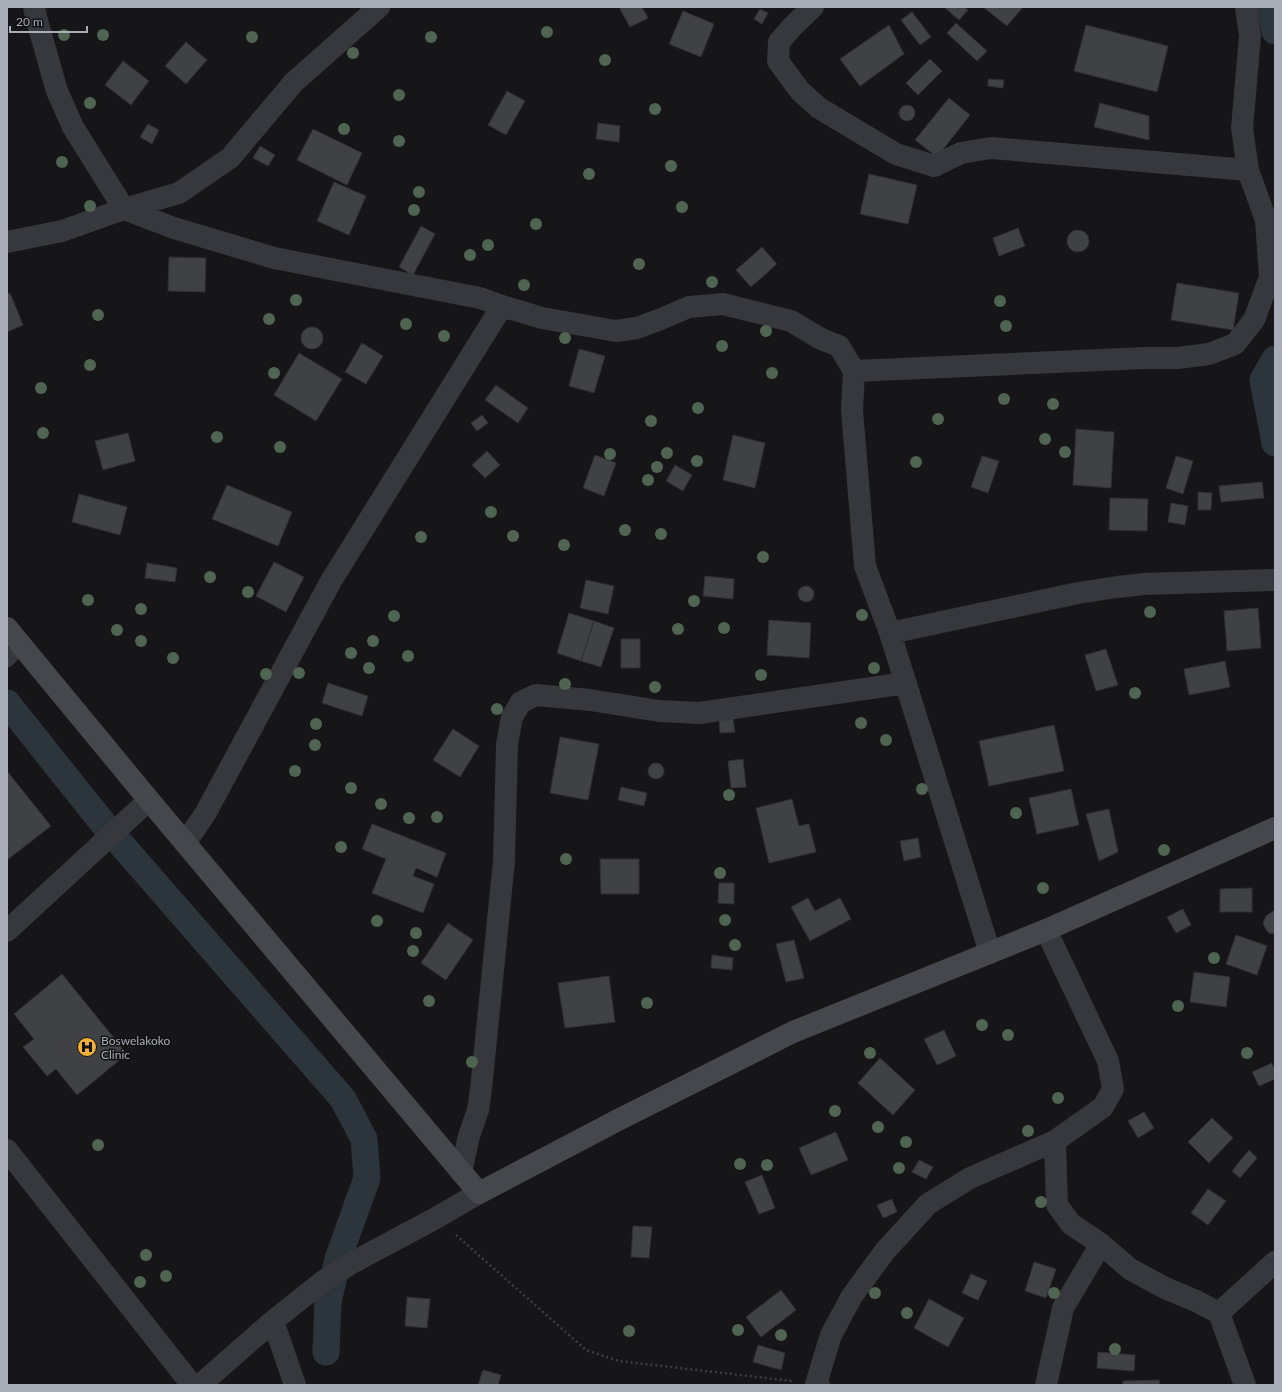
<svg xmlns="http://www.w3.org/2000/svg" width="1282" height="1392" viewBox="0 0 1282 1392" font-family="Lato,sans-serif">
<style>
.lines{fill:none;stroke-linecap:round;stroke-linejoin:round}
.canal{stroke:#2c353c;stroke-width:27}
.building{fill:#404145;stroke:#303034}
.path{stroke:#3d3f44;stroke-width:2.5;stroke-dasharray:2 3;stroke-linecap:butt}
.lane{stroke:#37383d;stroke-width:15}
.street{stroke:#37383d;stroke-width:22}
.secondary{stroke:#45474d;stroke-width:22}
.tree{fill:#506452}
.labels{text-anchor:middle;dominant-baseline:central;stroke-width:3;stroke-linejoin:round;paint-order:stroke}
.poi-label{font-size:12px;fill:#a8adb8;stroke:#111113;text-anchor:start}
</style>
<rect width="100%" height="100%" fill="#161618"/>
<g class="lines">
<!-- canal -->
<path class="canal" d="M1270 7 1275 31
M1275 359 1263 380 1275 443
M7 703 106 827
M121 844 343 1099 364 1139 367 1178 338 1259 328 1302 326 1352"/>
</g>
<!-- building -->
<path class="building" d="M619 7H642L648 18 630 27Z
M944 7H964L968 10 959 20Z
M983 7H1023L1007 26Z
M760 9 768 13 762 24 754 19Z
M683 11 714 24 701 57 669 44Z
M912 12 931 37 920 45 901 20Z
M956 23 987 51 977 61 947 33Z
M889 25 904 54 860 86 840 59Z
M1086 25 1168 46 1157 92 1074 71Z
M186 42 207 60 186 84 165 66Z
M930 59 942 71 918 95 906 83Z
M123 61 149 81 131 105 105 85Z
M988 79 1004 80 1003 88 988 86Z
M507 91 525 101 506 135 488 125Z
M949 98 970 115 937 157 915 140Z
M1100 103 1149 116V140L1094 127Z
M899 113a8 8 0 1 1 16 0a8 8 0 1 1-16 0Z
M598 123 620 126 619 142 596 139Z
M148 124 159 130 152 144 140 137Z
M313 129 362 153 347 185 297 160Z
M260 146 275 155 268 166 253 158Z
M869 174 917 185 908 224 860 214Z
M334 182 366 196 349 235 317 221Z
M421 226 435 234 413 275 399 267Z
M1018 228 1025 246 999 256 993 238Z
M1067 241a11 11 0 1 1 22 0a11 11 0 1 1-22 0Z
M762 247 777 264 751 287 736 270Z
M169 257 206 258 205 292 168 291Z
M1177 283 1239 293 1233 330 1171 320Z
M10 293 23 325 7 332V294Z
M301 338a11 11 0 1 1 22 0a11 11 0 1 1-22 0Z
M362 343 383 356 366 384 345 372Z
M579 349 605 356 594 393 569 386Z
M299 353 342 379 316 421 274 395Z
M496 385 528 408 518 423 485 400Z
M482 415 488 423 477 431 471 423Z
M1076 429 1114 432 1111 488 1073 485Z
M128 433 135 461 103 470 95 441Z
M733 435 765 443 755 488 723 480Z
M487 451 500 465 485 478 472 465Z
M595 455 616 463 604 496 583 488Z
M982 456 999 461 988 493 971 487Z
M1176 456 1193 461 1183 494 1166 488Z
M675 465 692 475 683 491 666 481Z
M1262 482 1264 498 1221 502 1219 486Z
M227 485 292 512 278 546 212 519Z
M1198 492 1212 493 1211 510H1198Z
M79 494 127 507 120 535 72 522Z
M1110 498 1148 499 1147 531 1109 530Z
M1171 503 1188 506 1185 525 1168 522Z
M274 562 304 577 286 612 256 596Z
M147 563 177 568 175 582 145 578Z
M705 576 734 579 733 599 703 596Z
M586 580 614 586 608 614 580 608Z
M798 594a8 8 0 1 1 16 0a8 8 0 1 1-16 0Z
M1258 608 1261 648 1227 651 1224 611Z
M569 613 594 621 581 661 557 653Z
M769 620 811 623 809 658 767 655Z
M594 621 614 628 601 667 581 661Z
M621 639H640V668H621Z
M1106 649 1118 685 1096 691 1085 655Z
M1225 661 1230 687 1189 695 1184 669Z
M328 683 368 696 362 716 322 703Z
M733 719 735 732 720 733 719 720Z
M1054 725 1064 771 989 786 979 741Z
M453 729 479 746 460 777 433 760Z
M560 737 599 744 588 800 550 793Z
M743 759 746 787 731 788 728 761Z
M648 771a8 8 0 1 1 16 0a8 8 0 1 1-16 0Z
M7 771 51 826 7 860Z
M621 787 647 793 644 806 618 800Z
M1071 789 1079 825 1037 834 1029 798Z
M792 799 799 826 809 824 816 852 769 863 756 808Z
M1109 809 1118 852 1099 861 1086 814Z
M372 824 446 853 437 877 416 868 413 876 434 884 423 913 372 893 386 859 362 849Z
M918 838 921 857 904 861 900 841Z
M600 859H639V894H601Z
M719 883H734V904L718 903Z
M1252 888V912H1220V889Z
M808 898 815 911 840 898 851 919 810 941 791 907Z
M1183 909 1191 925 1176 933 1167 917Z
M1273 911H1275V934L1269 933 1266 930 1263 923 1266 916Z
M448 923 473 940 446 980 421 963Z
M1236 935 1267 946 1257 975 1226 964Z
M794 940 804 978 786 982 776 944Z
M712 955 733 958 732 970 711 968Z
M1194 972 1230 977 1226 1007 1190 1002Z
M62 974 127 1054 77 1095 56 1069 47 1076 23 1047 34 1039 14 1014Z
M609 976 615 1022 565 1028 558 983Z
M944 1030 956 1056 937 1065 924 1039Z
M880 1058 915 1090 893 1115 858 1083Z
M1272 1063 1275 1070V1079L1259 1086 1252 1072Z
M1144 1112 1154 1128 1138 1138 1128 1121Z
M1212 1118 1233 1138 1209 1163 1188 1142Z
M836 1132 848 1160 811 1175 799 1148Z
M1249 1150 1257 1158 1240 1178 1232 1171Z
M919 1160 933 1167 926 1179 912 1172Z
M762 1175 775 1208 759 1214 745 1182Z
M1208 1189 1226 1201 1208 1225 1191 1213Z
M892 1199 897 1212 883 1218 877 1205Z
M633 1226 652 1227 649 1258 631 1257Z
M1034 1262 1056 1269 1046 1298 1025 1291Z
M971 1274 987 1281 978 1300 962 1293Z
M781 1290 796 1310 761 1337 746 1317Z
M407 1297 430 1299 427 1328 405 1326Z
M929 1299 964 1318 948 1347 914 1328Z
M758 1345 785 1353 781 1370 753 1362Z
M1098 1352 1135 1355 1134 1371 1097 1368Z
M483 1370 501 1375 498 1385H478Z
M1159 1380 1160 1385H1123V1381Z"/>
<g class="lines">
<!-- path -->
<path class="path" d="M456 1235 586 1350 619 1361 792 1381"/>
<!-- lane -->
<path class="lane" d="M7 660 22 645"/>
<!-- street -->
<path class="street" d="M34 7 36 17 57 91 73 127 124 209 174 228 274 258 480 298 502 306 542 318 616 331 637 328 661 319 689 307 723 304 791 321 821 339 839 346 854 371
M813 7 792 27 779 42 778 61 800 91 819 108 896 154 934 166 961 153 991 148 1248 170
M7 242 62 231 124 209 179 193 230 158 294 82 379 7
M890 633 1078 593 1117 587 1144 584 1275 580
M185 843 205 814 331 581 502 306
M1046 930 1108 1061 1113 1089 1103 1107 1055 1141 1057 1205 1071 1224 1101 1244 1130 1269 1165 1288 1196 1301 1219 1313 1245 1385
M7 931 149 800
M990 953 890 633 865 566 852 410 854 371 1145 358H1178L1209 354 1235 344 1254 320 1270 277 1266 220 1248 170 1242 128 1250 36 1246 7
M7 1150 192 1385
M461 1172 469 1136 478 1110 481 1089 504 861 507 744 512 717 521 702 536 695 590 700 659 711 699 713 906 683
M1219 1313 1275 1262
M273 1321 295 1385
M200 1385 273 1321 322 1282 350 1264 436 1218 479 1193
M819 1385 816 1384 831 1335 852 1296 885 1251 928 1204 970 1178 1055 1141
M1046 1385 1063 1308 1101 1244"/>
<!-- secondary -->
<path class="secondary" d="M7 628 149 800 479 1193 618 1120 793 1032 1046 930 1275 828"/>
</g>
<!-- trees -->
<g class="tree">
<circle cx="547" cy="32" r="6"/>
<circle cx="64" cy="35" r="6"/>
<circle cx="103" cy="35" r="6"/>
<circle cx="252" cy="37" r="6"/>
<circle cx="431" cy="37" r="6"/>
<circle cx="353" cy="53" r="6"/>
<circle cx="605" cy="60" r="6"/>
<circle cx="399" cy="95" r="6"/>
<circle cx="90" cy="103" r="6"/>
<circle cx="655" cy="109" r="6"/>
<circle cx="344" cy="129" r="6"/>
<circle cx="399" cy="141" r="6"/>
<circle cx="62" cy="162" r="6"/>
<circle cx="671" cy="166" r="6"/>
<circle cx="589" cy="174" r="6"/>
<circle cx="419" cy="192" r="6"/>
<circle cx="90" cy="206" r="6"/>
<circle cx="682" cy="207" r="6"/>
<circle cx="414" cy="210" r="6"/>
<circle cx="536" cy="224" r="6"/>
<circle cx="488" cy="245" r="6"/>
<circle cx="470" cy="255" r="6"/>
<circle cx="639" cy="264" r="6"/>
<circle cx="712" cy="282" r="6"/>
<circle cx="524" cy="285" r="6"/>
<circle cx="296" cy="300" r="6"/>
<circle cx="1000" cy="301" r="6"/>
<circle cx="98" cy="315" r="6"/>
<circle cx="269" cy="319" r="6"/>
<circle cx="406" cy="324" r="6"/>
<circle cx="1006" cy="326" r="6"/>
<circle cx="766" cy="331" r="6"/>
<circle cx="444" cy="336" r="6"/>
<circle cx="565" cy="338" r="6"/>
<circle cx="722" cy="346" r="6"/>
<circle cx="90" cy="365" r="6"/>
<circle cx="274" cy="373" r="6"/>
<circle cx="772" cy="373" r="6"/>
<circle cx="41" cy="388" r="6"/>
<circle cx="1004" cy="399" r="6"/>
<circle cx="1053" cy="404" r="6"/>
<circle cx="698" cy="408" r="6"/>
<circle cx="938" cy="419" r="6"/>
<circle cx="651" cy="421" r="6"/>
<circle cx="43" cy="433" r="6"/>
<circle cx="217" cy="437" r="6"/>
<circle cx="1045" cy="439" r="6"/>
<circle cx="280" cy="447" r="6"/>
<circle cx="1065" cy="452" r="6"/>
<circle cx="667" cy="453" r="6"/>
<circle cx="610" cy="454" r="6"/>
<circle cx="697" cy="461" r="6"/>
<circle cx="916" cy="462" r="6"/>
<circle cx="657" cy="467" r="6"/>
<circle cx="648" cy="480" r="6"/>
<circle cx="491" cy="512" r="6"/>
<circle cx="625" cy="530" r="6"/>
<circle cx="661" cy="534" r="6"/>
<circle cx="513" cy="536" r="6"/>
<circle cx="421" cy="537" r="6"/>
<circle cx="564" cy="545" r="6"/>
<circle cx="763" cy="557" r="6"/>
<circle cx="210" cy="577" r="6"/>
<circle cx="248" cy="592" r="6"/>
<circle cx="88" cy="600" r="6"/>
<circle cx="694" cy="601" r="6"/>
<circle cx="141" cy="609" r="6"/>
<circle cx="1150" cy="612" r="6"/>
<circle cx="862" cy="615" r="6"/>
<circle cx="394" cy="616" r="6"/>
<circle cx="724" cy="628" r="6"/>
<circle cx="678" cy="629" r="6"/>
<circle cx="117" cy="630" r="6"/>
<circle cx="141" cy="641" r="6"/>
<circle cx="373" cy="641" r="6"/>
<circle cx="351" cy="653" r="6"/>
<circle cx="408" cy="656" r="6"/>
<circle cx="173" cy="658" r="6"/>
<circle cx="369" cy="668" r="6"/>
<circle cx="874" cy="668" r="6"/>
<circle cx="299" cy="673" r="6"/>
<circle cx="266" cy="674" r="6"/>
<circle cx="761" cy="675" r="6"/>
<circle cx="565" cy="684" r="6"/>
<circle cx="655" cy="687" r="6"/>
<circle cx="1135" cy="693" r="6"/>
<circle cx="497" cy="709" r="6"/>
<circle cx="861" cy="723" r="6"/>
<circle cx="316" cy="724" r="6"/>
<circle cx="886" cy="740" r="6"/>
<circle cx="315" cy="745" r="6"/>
<circle cx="295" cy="771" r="6"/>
<circle cx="351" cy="788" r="6"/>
<circle cx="922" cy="789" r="6"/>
<circle cx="729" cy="795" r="6"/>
<circle cx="381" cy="804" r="6"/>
<circle cx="1016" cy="813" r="6"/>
<circle cx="437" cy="817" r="6"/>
<circle cx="409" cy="818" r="6"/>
<circle cx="341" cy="847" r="6"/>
<circle cx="1164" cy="850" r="6"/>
<circle cx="566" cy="859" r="6"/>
<circle cx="720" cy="873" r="6"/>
<circle cx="1043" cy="888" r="6"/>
<circle cx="725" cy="920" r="6"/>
<circle cx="377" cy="921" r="6"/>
<circle cx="416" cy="933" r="6"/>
<circle cx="735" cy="945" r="6"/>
<circle cx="413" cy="951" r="6"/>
<circle cx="1214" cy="958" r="6"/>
<circle cx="429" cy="1001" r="6"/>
<circle cx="647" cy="1003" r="6"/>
<circle cx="1178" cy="1006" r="6"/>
<circle cx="982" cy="1025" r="6"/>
<circle cx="1008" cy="1035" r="6"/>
<circle cx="870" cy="1053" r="6"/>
<circle cx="1247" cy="1053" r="6"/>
<circle cx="472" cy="1062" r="6"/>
<circle cx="1058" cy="1098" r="6"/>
<circle cx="835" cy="1111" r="6"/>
<circle cx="878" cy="1127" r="6"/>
<circle cx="1028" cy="1131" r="6"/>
<circle cx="906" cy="1142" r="6"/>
<circle cx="98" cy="1145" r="6"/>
<circle cx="740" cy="1164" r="6"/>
<circle cx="767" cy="1165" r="6"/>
<circle cx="899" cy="1168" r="6"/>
<circle cx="1041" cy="1202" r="6"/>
<circle cx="146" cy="1255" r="6"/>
<circle cx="166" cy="1276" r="6"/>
<circle cx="140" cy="1282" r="6"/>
<circle cx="875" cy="1293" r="6"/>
<circle cx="1054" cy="1293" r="6"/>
<circle cx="907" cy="1313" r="6"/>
<circle cx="738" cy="1330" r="6"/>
<circle cx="629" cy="1331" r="6"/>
<circle cx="781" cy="1335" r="6"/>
<circle cx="1115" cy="1349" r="6"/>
</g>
<!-- icons -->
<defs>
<symbol id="hospital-disc" viewBox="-11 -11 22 22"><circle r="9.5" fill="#f2b134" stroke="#111113"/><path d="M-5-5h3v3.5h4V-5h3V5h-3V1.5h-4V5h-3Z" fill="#111"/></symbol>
</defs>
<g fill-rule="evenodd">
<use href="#hospital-disc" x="76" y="1036" width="22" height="22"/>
</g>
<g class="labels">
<!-- poi labels -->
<g class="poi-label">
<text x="101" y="1040">Boswelakoko<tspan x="101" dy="14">Clinic</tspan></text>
</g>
</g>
<!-- border -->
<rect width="1282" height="1392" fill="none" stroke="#a8adb8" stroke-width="16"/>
<!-- scale -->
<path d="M10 26v6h77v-6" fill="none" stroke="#a8adb8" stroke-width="2"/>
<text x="16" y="26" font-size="12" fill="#a8adb8" stroke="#111113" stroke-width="3" paint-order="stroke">20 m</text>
</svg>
